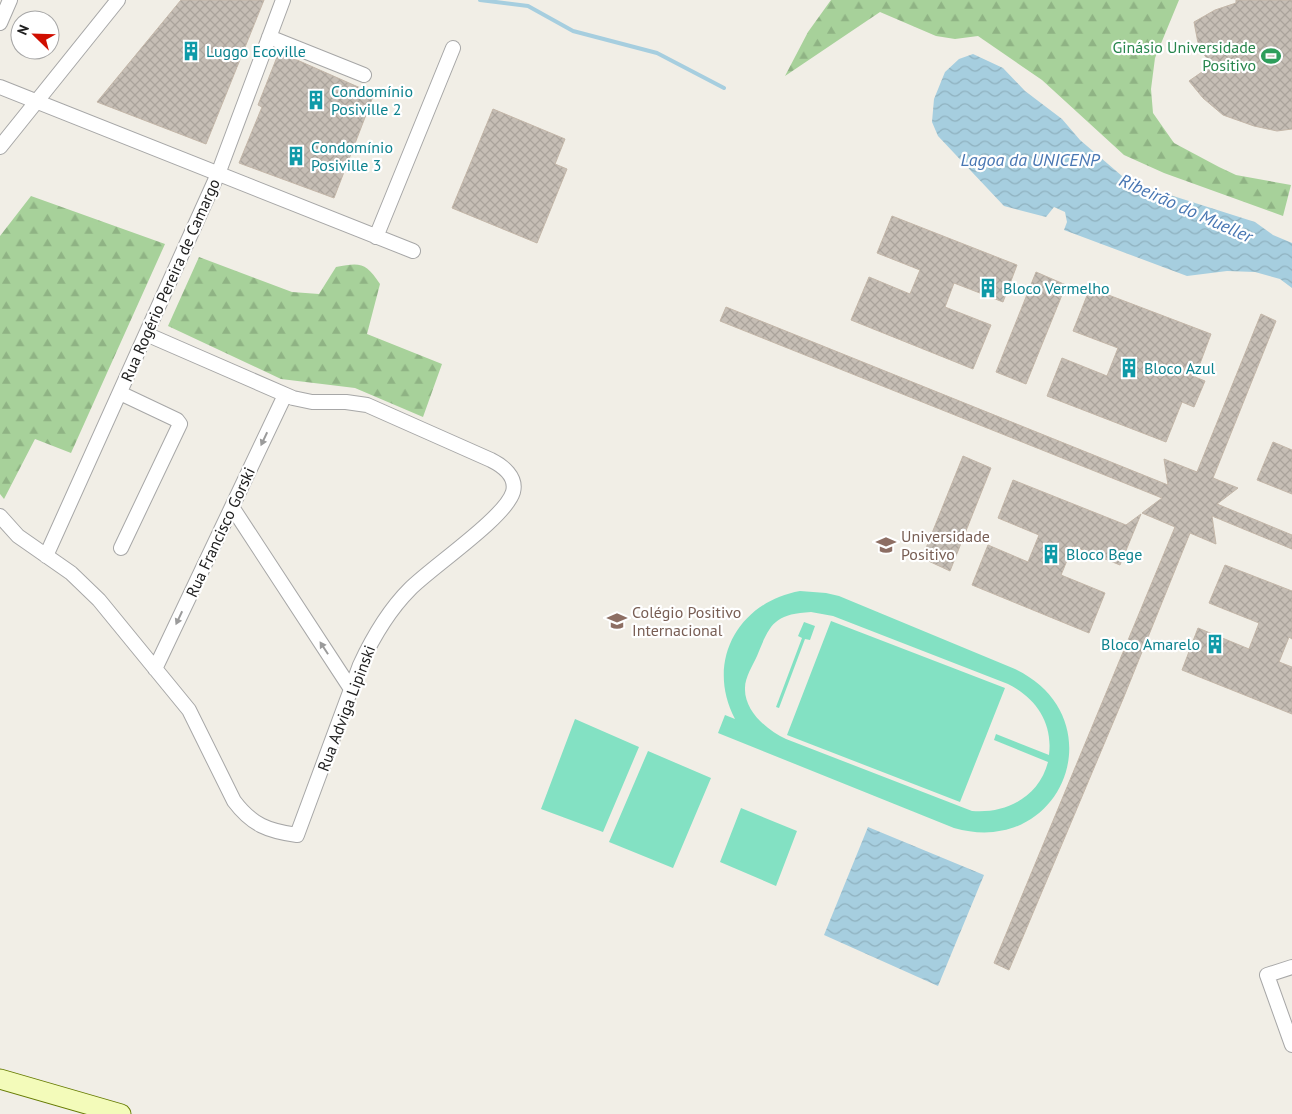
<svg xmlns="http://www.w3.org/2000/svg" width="1292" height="1114" viewBox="0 0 1292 1114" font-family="'PT Sans',sans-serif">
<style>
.forest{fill:url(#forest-firs)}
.pitch{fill:#83e1c3;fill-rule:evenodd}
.water{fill:url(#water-waves)}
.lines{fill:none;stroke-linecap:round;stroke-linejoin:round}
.stream{stroke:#a6cedf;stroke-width:4}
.building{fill:url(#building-cross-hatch);stroke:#c3b6a8}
.street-casing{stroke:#a7a7a7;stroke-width:16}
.secondary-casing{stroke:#667b02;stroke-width:21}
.street{stroke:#fff;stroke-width:14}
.secondary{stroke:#f3fbba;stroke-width:19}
.oneway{fill:#9b9b9b}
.labels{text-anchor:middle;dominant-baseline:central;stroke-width:4.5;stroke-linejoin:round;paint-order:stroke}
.leisure-label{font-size:16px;fill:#27864d;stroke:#fff;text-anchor:end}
.culture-label{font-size:16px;fill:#0d838f;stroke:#fff;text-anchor:start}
.street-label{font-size:16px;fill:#202020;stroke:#fff}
.education-label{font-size:16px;fill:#785e54;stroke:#fff;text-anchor:start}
.water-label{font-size:18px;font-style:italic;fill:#4977b3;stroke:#fff}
</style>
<defs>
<pattern id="forest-firs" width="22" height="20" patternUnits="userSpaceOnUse" patternTransform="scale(1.25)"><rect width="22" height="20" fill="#a7d19a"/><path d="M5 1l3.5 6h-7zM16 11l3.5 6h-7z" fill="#8fb384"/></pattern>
<pattern id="water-waves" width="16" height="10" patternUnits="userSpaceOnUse" patternTransform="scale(1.25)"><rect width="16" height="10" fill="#a6cedf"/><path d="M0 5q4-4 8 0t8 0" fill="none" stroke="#8fb1bf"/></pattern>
<pattern id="building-cross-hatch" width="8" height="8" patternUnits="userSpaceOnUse" patternTransform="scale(1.25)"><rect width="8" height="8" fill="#c6beb5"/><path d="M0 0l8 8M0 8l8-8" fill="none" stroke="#aaa39b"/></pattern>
</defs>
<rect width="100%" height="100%" fill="#f1eee6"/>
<!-- forest -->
<path class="forest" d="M831 0H1179L1155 58 1151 89 1153 113 1174 143 1219 167 1236 175 1291 185 1283 216 1164 173 1124 155 1042 80 978 36 955 39 936 36 880 12 785 76 808 32Z
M31 196 165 244 71 453 35 439 4 499 0 494V236Z
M199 257 292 292 319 294 336 267C361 262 366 263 380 284L367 334 442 364 423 417 355 388 281 379 168 326Z"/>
<!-- pitch -->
<path class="pitch" d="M800 591 826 593 839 596 1015 669C1117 718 1063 859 954 828L718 733 725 715 735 719C705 662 738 602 800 591ZM811 612 833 616 1008 684C1036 698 1053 723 1049 755L996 734 994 740 1048 762C1039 797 1006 814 972 811L786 739C768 731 744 711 745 688 745 677 753 665 757 656 770 624 774 614 811 612Z
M831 621 1005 688 960 802 787 735Z
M804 622 815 626 810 640 805 639 779 708 776 707 802 638 798 636Z
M575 719 639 747 603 832 541 809Z
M648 751 711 778 673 868 609 842Z
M741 808 797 831 776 886 720 862Z"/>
<!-- water -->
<path class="water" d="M973 54 1003 68 1025 91 1062 119 1080 140 1129 182 1255 222 1273 235 1292 243V288L1280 279 1255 272 1227 271 1187 276 1064 230 1067 222 1065 212 1054 207 1046 217 1004 206 938 136 932 122 934 99 945 72 959 59Z
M868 827 984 875 938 986 824 935Z"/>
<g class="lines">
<!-- stream -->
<path class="stream" d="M480 0 528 6 573 31 657 53 724 88"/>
</g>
<!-- building -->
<path class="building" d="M181 0H264L206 144 97 102Z
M1236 0H1292V129L1277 131 1254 126 1223 115 1203 98 1189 81 1212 65 1199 48 1194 22 1215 10 1236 3Z
M279 52 374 94 334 198 239 163 262 107 258 105Z
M493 109 565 139 555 164 567 169 537 243 452 208Z
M892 216 1017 265 1003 302 954 283 945 307 991 325 973 369 851 320 869 277 910 294 920 270 877 253Z
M1036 272 1066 285 1026 384 996 372Z
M1090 288 1211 334 1195 377 1205 381 1194 407 1182 402 1166 442 1047 396 1062 358 1107 376 1118 348 1073 331Z
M726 307 1168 485 1164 459 1197 472 1261 314 1276 321 1213 478 1238 488 1217 504 1292 535V549L1212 516 1216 544 1190 533 1123 699 1009 970 994 963 1175 527 1142 513 1162 498 720 321Z
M1273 442 1292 450V494L1257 480Z
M963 456 991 468 950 571 922 558Z
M1013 480 1126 525 1141 514 1120 565 1073 546 1061 575 1105 593 1089 633 972 585 988 545 1028 562 1039 535 998 518Z
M1225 565 1292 591V639L1289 637 1279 662 1292 667V714L1182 670 1198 628 1249 649 1259 623 1209 603Z"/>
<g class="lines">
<defs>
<path id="street" d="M0 23 10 0
M269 37 364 75
M0 87 413 251
M0 147 118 0
M376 237 453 48
M120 393 177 420 180 424 121 548
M232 507 351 689
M0 516 18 536 71 573 99 600 189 710 234 801C252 825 268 831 297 835L360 665C373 637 388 611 410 589 433 566 505 518 513 492 517 477 503 466 491 460L367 405 346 402H312L293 398 146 334
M46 556 218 174 283 0
M155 669 285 395
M1292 967 1267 975 1292 1045"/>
<path id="secondary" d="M0 1079 121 1114"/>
</defs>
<!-- street casing -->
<use href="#street" class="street-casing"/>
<!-- secondary casing -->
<use href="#secondary" class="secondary-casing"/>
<!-- street -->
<use href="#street" class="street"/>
<!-- secondary -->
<use href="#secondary" class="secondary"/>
</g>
<!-- one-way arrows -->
<defs><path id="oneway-solid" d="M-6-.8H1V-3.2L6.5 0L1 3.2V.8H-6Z" transform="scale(1.25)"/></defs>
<g class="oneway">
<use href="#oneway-solid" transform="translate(264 439) rotate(115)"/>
<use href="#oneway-solid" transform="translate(179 618) rotate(115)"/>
<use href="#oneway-solid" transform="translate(324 648) rotate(-123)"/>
</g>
<!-- icons -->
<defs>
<symbol id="building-bare" viewBox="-9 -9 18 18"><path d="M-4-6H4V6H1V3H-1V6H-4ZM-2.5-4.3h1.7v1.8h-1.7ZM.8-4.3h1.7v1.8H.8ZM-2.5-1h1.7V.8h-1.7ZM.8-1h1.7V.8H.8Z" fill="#0f9aa8" stroke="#fff" stroke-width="2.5" paint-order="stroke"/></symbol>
<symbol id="stadium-bare" viewBox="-9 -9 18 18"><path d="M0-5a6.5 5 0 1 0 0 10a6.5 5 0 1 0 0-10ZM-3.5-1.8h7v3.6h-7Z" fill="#2e9e5b" stroke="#fff" stroke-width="2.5" paint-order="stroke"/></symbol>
<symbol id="university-bare" viewBox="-9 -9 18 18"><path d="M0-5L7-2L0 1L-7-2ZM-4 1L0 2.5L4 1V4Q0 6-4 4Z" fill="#8d6e63" stroke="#fff" stroke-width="2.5" paint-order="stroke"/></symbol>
<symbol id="school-bare" viewBox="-9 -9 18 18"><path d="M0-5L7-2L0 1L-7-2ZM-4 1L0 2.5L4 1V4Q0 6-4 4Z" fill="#8d6e63" stroke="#fff" stroke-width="2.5" paint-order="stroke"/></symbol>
</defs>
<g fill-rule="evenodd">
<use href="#building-bare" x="177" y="37" width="28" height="28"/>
<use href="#stadium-bare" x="1257" y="42" width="28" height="28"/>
<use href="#building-bare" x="302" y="86" width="28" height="28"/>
<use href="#building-bare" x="282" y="142" width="28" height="28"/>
<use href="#building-bare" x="974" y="274" width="28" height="28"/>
<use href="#building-bare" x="1115" y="354" width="28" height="28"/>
<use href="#university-bare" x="872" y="531" width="28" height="28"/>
<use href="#building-bare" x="1037" y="540" width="28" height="28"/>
<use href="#school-bare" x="603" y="607" width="28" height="28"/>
<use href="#building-bare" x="1201" y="630" width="28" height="28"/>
</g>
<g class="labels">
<!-- leisure labels -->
<g class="leisure-label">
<text x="1256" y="47">Ginásio Universidade<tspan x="1256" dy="18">Positivo</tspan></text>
</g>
<!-- culture labels -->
<g class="culture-label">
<text x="206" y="51">Luggo Ecoville</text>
<text x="331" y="91">Condomínio<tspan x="331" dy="18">Posiville 2</tspan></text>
<text x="311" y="147">Condomínio<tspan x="311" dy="18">Posiville 3</tspan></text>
<text x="1003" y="288">Bloco Vermelho</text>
<text x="1144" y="368">Bloco Azul</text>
<text x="1066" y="554">Bloco Bege</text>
<text x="1200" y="644" text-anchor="end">Bloco Amarelo</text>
</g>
<!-- street labels -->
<g class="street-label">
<text transform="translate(170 280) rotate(-66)">Rua Rogério Pereira de Camargo</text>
<text transform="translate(220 532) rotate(-65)">Rua Francisco Gorski</text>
<text transform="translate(346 708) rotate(-69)">Rua Adviga Lipinski</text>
</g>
<!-- education labels -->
<g class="education-label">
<text x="901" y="536">Universidade<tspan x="901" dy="18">Positivo</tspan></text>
<text x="632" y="612">Colégio Positivo<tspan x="632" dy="18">Internacional</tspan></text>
</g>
<!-- water labels -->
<g class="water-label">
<text x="1030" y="159">Lagoa da UNICENP</text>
<text transform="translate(1186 208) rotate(24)">Ribeirão do Mueller</text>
</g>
</g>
<!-- north arrow -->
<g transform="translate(35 35) rotate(293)"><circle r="24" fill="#ffffff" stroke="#a6a6a6"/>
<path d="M0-4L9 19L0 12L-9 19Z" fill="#d00e00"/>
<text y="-8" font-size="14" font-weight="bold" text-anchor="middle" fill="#202020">N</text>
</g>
</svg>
